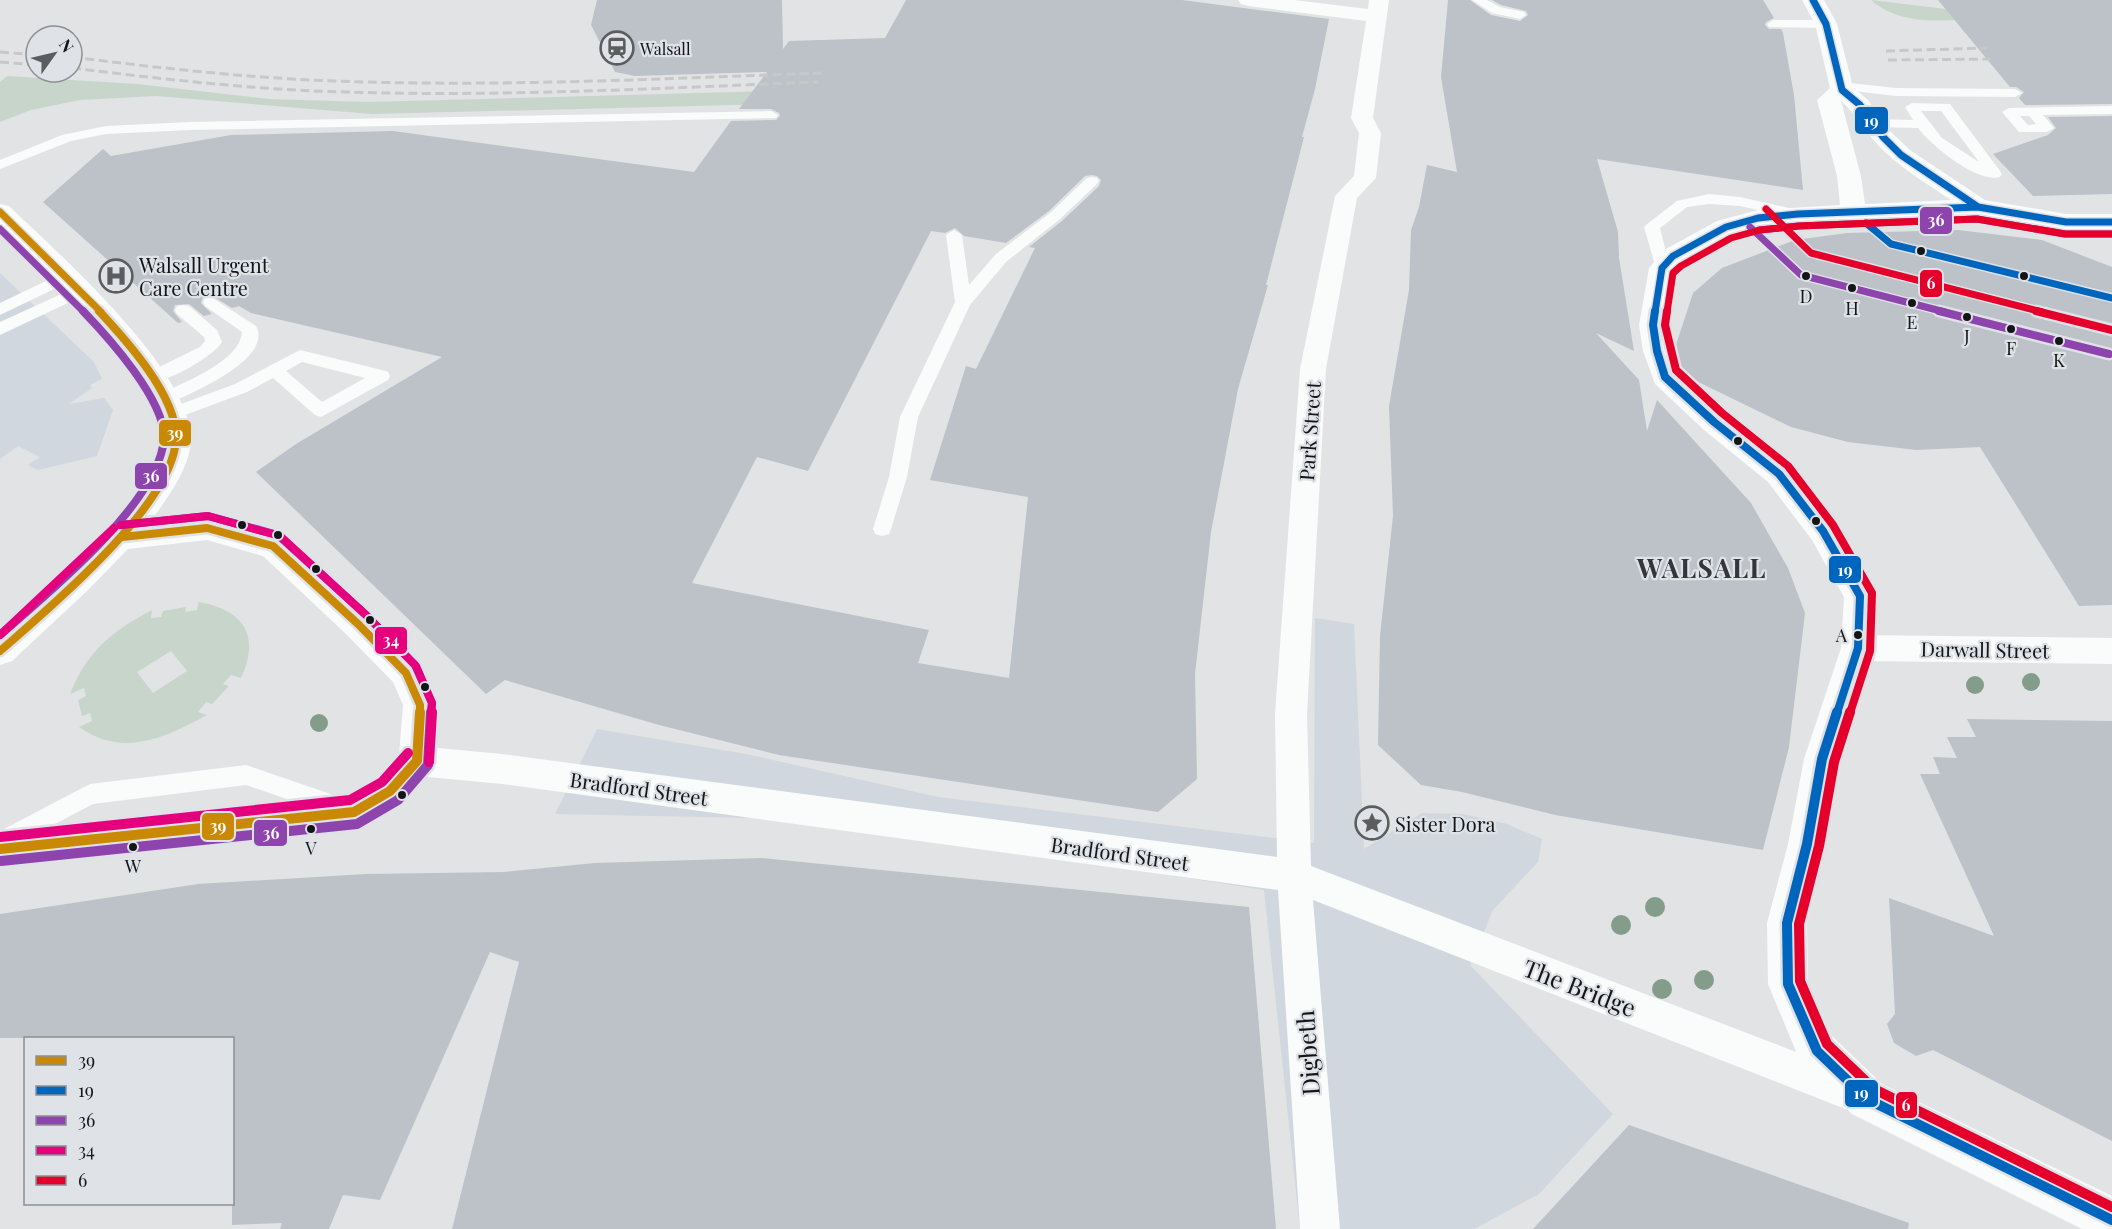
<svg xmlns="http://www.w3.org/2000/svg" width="2112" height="1229" viewBox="0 0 2112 1229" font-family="'Playfair Display',serif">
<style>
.built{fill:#d1d7de}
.green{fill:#c8d5cb;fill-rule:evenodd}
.building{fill:#bdc2c8;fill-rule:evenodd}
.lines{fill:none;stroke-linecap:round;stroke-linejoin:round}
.service{fill:#fafbfb;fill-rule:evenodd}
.pedestrian{fill:#fafbfb;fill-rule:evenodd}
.tertiary{fill:#fafbfb;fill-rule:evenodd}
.rail{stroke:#c8c8c8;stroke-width:3;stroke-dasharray:9 4.5;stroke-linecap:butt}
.bus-1-far2-casing{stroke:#dfe2e7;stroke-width:10}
.bus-1-far1-casing{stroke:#dfe2e7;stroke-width:13}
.bus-1-casing{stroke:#dfe2e7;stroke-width:15}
.bus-2-far2-casing{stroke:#dfe2e7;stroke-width:10}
.bus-2-far1-casing{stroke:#dfe2e7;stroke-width:13}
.bus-2-casing{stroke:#dfe2e7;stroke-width:15}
.bus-3-far2-casing{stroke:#dfe2e7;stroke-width:10}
.bus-3-far1-casing{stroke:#dfe2e7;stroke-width:13}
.bus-3-casing{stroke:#dfe2e7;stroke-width:15}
.bus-4-far1-casing{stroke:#dfe2e7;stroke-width:13}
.bus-4-casing{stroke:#dfe2e7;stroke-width:15}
.bus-5-far2-casing{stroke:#dfe2e7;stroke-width:10}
.bus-5-far1-casing{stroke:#dfe2e7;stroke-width:13}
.bus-5-casing{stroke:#dfe2e7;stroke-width:15}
.bus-1-far2{stroke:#c98904;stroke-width:7}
.bus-1-far1{stroke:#c98904;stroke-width:8}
.bus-1{stroke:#c98904;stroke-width:10}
.bus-2-far2{stroke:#0065bd;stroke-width:7}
.bus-2-far1{stroke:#0065bd;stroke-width:8}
.bus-2{stroke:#0065bd;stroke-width:10}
.bus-3-far2{stroke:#8e44ad;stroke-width:7}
.bus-3-far1{stroke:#8e44ad;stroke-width:8}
.bus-3{stroke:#8e44ad;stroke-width:10}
.bus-4-far1{stroke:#e5007d;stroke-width:8}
.bus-4{stroke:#e5007d;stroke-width:10}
.bus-5-far2{stroke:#e4002b;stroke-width:7}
.bus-5-far1{stroke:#e4002b;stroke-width:8}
.bus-5{stroke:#e4002b;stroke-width:10}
.tree{fill:#849d8b}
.bus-dot{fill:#131516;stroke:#dfe2e7;stroke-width:2}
.labels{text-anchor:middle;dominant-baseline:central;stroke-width:4.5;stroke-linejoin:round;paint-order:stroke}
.far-poi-label{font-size:16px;fill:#131516;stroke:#dfe2e7;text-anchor:start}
.bus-label{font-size:18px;fill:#131516;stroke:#dfe2e7}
.poi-label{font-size:20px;fill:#131516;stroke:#dfe2e7;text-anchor:start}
.street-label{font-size:20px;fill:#131516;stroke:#dfe2e7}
.near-street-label{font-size:24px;fill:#131516;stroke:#dfe2e7}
.district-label{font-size:26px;font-weight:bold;letter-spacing:1.5px;fill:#34363a;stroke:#dfe2e7}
.line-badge{stroke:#dfe2e7;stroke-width:2}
.badge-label{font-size:16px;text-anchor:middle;font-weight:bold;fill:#fff}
</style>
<rect width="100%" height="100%" fill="#e1e3e5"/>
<!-- built -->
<path class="built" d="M0 273 94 362 102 379 90 385 92 388 69 404 104 398 113 410 97 456 38 470 28 465 40 457 18 446 0 459Z
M1315 618 1354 624 1364 849 1422 813 1463 814 1507 824 1542 839 1538 862 1493 910 1470 965 1613 1114 1539 1194 1474 1229H1300L1264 890 807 819 555 814 597 729 746 754 938 797 1314 843Z"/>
<!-- green -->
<path class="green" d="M1871 0 1946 9 1955 20C1925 22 1894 20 1871 0Z
M7 76 137 84 269 99 368 102 812 90 779 104 372 114 156 96 80 100 31 110 0 122V82Z
M199 602C243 610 261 635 241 678L231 675 223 684 229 686 212 704 206 702 198 712 207 715C164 738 123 758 79 727L92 721 90 713 82 716 78 700 86 696 84 688 70 694C87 651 112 631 152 610L151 618 161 617 163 611 186 607 185 612 197 610ZM171 651 187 671 153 693 137 672Z"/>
<!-- building -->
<path class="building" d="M597 0H782L783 49 789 41 885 38 906 0H1182L1329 19 1315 89 1302 137H1304L1266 285H1268L1238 389 1211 532 1195 674 1197 779 1158 812 779 755 659 725 505 680 486 694 256 472 296 444 442 357 251 313 239 306 232 308 211 295 203 297 201 303 212 314 204 316 189 304 175 305 173 311 182 322 178 323 43 202 103 149 111 156 231 135 393 131 694 172 731 121 776 120 780 116 779 113 771 109H739L767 72 635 76 615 72 591 25ZM1092 175 1097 176 1101 180 1099 186 1062 221 1029 247 1035 248 976 369 966 366 930 480 1028 497 1009 678 918 663 929 630 692 583 757 457 808 471 931 231 945 233 955 228 964 236 1006 243 1049 211 1085 176Z
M1448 0H1470L1491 15 1520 21 1528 15 1526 11 1501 5 1492 0H1763L1774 18 1766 22 1765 25 1769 29H1781L1783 33 1794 95 1803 190 1597 159 1618 232 1619 258 1634 351 1596 333 1639 380 1647 431 1657 400 1751 503 1788 568 1805 613 1789 747 1763 850 1555 815 1462 792 1421 785 1378 745 1380 636 1393 516 1389 406 1409 290 1411 230 1419 207 1427 165 1457 172 1441 77Z
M1938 0H2112V104L2025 105 2019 98 2024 92 2016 87H2010Z
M2112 116V194L2033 196 1993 154 2048 135 2056 128 2048 117Z
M1958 230 2042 240 2112 267V605L2079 606 1980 447 1916 450 1848 442 1791 427 1686 376 1680 371 1675 348 1693 293 1722 268 1795 240 1847 233Z
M1967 719 2112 721V1141L1933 1050 1916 1056 1894 1043 1887 1024 1895 1014 1889 898 1994 936 1920 774H1940L1933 757 1957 758 1947 737H1976Z
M761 858 1249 907 1276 1229H452L519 962 490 952 380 1200 343 1195 329 1229H280L282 1223 232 1225V1038H0V914L198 884 366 874 504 872 595 863Z
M1629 1125 1909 1223 1908 1229H1533Z"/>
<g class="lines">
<!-- service -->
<path class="service" d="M1472 0H1487L1500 7 1524 12 1526 15 1520 19 1492 13Z
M1773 20H1826L1832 24 1826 28 1769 27 1767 24Z
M1841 82 1896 88 2015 89 2022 93 2015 97 1896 96 1836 89 1834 86Z
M1912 103 1950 104 2000 171 2002 174 2000 177C1976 183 1932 146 1918 128L1873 127 1866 123 1873 119 1913 120 1905 107ZM1921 111H1941L1979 162 1942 138Z
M2112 106V114L2043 115 2054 128 2047 132H2019L2002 112 2009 108ZM2020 116H2029L2036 124 2028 125Z
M771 111 778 115 776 118 190 130 106 134 71 141 0 169V160L62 135 106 126 190 122Z
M1092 177 1097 178 1099 181 1097 184 1060 219 1006 262 970 305 918 417 907 477 891 529 889 534 882 536 875 534 873 529 889 477 900 417 955 302 946 235 954 230 962 235 969 285 996 254 1050 213 1087 178Z
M1709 194 1740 197 1803 211 1805 214 1798 219 1740 206 1709 204 1687 207 1660 228 1670 268 1662 273 1657 272 1644 227 1647 224 1677 201Z
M67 271 73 272 75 276 73 280 0 315V303Z
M81 285 87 286 89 290 87 294 0 335V322Z
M211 297 256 326C274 359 191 393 170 403L164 405 158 403 155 399 158 395C182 383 240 362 242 332L205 306 203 302 205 298Z
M183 305 189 306 217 330 222 342C214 356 163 386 147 381L145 377 147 373 200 347 205 341 204 337 177 314 175 310 177 306Z
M300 350 382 370 388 372 390 376 388 380 321 417 315 415 273 378 247 392 177 418 171 420 165 418 162 414 165 410 235 384ZM302 362 365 378 322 402 286 371Z
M246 765 348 800 351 807 348 814 340 817 246 785 93 804 0 853V831L90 784Z"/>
<!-- pedestrian -->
<path class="pedestrian" d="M1238 0H1294L1368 9 1369 0H1389L1373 118 1381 133 1376 178 1357 198 1326 369 1307 714 1311 866 1867 1079 1872 1093 1867 1107 1853 1112 1313 900 1340 1229H1300L1278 890 502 784 417 776 405 771 401 761 405 751 417 746 502 754 1277 857 1275 714 1300 369 1335 196 1354 176 1359 133 1351 118 1366 21 1248 6 1241 4Z
M1858 635 2112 638V664L1858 661 1847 657 1843 648 1847 639Z"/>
<!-- tertiary -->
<path class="tertiary" d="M1802 0H1824L1837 24 1853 87 1868 100 1891 132 1910 150 1985 200 2066 214H2112V230H2066L1978 215 1798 222 1759 226 1735 233 1682 262 1675 270 1667 325 1678 372 1724 414 1790 466 1834 522 1876 596 1875 648 1840 759 1826 844 1807 923 1808 983 1832 1036 1882 1084 2112 1196V1229H2082L1852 1114 1802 1066 1768 984 1767 923 1788 844 1804 759 1841 648 1844 597 1812 540 1768 482 1704 430 1655 384 1643 351 1639 325 1649 268 1664 250 1717 221 1758 210 1840 205 1837 176 1817 100 1830 88 1815 24ZM1841 101C1856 114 1864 130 1877 144 1898 167 1926 183 1951 200L1865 204 1861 176Z
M0 204 9 206C59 254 186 366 191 436 192 466 167 499 150 522L207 516 284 537 370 614 418 663 437 705 435 761 430 772 403 803 354 829 0 867V831L348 796 377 779 399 755 403 705 393 682 346 634 263 556 207 540 128 549 87 591 12 661 0 665V630C44 591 160 498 161 437 162 376 43 268 0 226Z"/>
<!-- rail -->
<path class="rail" d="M1886 51 1987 48
M0 52 36 55
M72 57C151 67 231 76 311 80 482 88 652 79 823 73
M1888 60 1996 59
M0 62 36 65
M72 68C163 79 255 90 347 92 504 97 661 88 818 82"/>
<defs>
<path id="bus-1-far2" d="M0 212 101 312"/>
<path id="bus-1-far1" d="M122 537 207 528 273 546 358 624 406 673 420 705V713
M0 651C48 609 176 503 176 437 176 395 126 340 99 311"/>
<path id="bus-1" d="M417 761 420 712
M0 849 354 812 390 791 417 761"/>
<path id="bus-2-far2" d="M1813 0 1826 24 1842 90 1860 105 1883 137 1901 155 1978 207
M1866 223 1891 244 2112 298
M1655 312 1662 268 1673 256 1726 227 1758 218 1798 214 1978 207 2066 222H2112"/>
<path id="bus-2-far1" d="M1655 311 1653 325 1657 351 1665 377 1714 422 1779 474 1823 531 1860 596 1858 648 1837 713"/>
<path id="bus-2" d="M1837 712 1822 759 1807 844 1787 923 1788 984 1817 1051 1867 1099 2112 1220"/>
<path id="bus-3-far2" d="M1750 227 1801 275 1945 312
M0 229 84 312
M1759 230 1799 226 1977 219 2065 234H2112"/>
<path id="bus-3-far1" d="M1939 311 2109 354
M121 525 208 516 278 535 366 615 415 665 432 703 431 713
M0 635C47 594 159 503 164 439 166 401 108 337 83 311"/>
<path id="bus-3" d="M1 861 357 824 398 800 428 765 431 712"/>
<path id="bus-4-far1" d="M121 525 208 516 280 536 366 615 416 666 432 703 431 713
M0 635 114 528"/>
<path id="bus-4" d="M429 762 432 712
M0 837 350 800 382 782 408 753"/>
<path id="bus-5-far2" d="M1766 209 1811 253 2042 312
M1667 312 1673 273 1681 266 1731 238 1760 230 1799 226 1977 219 2065 234H2112"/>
<path id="bus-5-far1" d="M1667 311 1665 325 1676 370 1722 413 1788 466 1833 525 1872 593 1870 651 1850 713
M2036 311 2112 330"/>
<path id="bus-5" d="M1850 712 1834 762 1819 846 1799 924 1800 981 1827 1044 1874 1089 2112 1207"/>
</defs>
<!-- bus-1-far2 casing -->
<use href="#bus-1-far2" class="bus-1-far2-casing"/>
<!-- bus-1-far1 casing -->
<use href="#bus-1-far1" class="bus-1-far1-casing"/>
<!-- bus-1 casing -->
<use href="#bus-1" class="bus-1-casing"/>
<!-- bus-2-far2 casing -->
<use href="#bus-2-far2" class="bus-2-far2-casing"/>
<!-- bus-2-far1 casing -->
<use href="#bus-2-far1" class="bus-2-far1-casing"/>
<!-- bus-2 casing -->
<use href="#bus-2" class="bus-2-casing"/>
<!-- bus-3-far2 casing -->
<use href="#bus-3-far2" class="bus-3-far2-casing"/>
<!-- bus-3-far1 casing -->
<use href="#bus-3-far1" class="bus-3-far1-casing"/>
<!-- bus-3 casing -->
<use href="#bus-3" class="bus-3-casing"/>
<!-- bus-4-far1 casing -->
<use href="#bus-4-far1" class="bus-4-far1-casing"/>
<!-- bus-4 casing -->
<use href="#bus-4" class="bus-4-casing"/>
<!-- bus-5-far2 casing -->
<use href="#bus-5-far2" class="bus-5-far2-casing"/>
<!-- bus-5-far1 casing -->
<use href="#bus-5-far1" class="bus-5-far1-casing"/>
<!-- bus-5 casing -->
<use href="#bus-5" class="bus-5-casing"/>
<!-- bus-1-far2 -->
<use href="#bus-1-far2" class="bus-1-far2"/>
<!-- bus-1-far1 -->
<use href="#bus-1-far1" class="bus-1-far1"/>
<!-- bus-1 -->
<use href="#bus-1" class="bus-1"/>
<!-- bus-2-far2 -->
<use href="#bus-2-far2" class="bus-2-far2"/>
<!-- bus-2-far1 -->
<use href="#bus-2-far1" class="bus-2-far1"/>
<!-- bus-2 -->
<use href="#bus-2" class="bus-2"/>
<!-- bus-3-far2 -->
<use href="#bus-3-far2" class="bus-3-far2"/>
<!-- bus-3-far1 -->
<use href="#bus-3-far1" class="bus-3-far1"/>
<!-- bus-3 -->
<use href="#bus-3" class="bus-3"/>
<!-- bus-4-far1 -->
<use href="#bus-4-far1" class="bus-4-far1"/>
<!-- bus-4 -->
<use href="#bus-4" class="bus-4"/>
<!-- bus-5-far2 -->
<use href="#bus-5-far2" class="bus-5-far2"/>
<!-- bus-5-far1 -->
<use href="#bus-5-far1" class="bus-5-far1"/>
<!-- bus-5 -->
<use href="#bus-5" class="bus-5"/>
</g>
<!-- trees -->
<g class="tree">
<circle cx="2031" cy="682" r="9"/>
<circle cx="1975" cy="685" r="9"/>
<circle cx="319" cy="723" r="9"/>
<circle cx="1655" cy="907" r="10"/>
<circle cx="1621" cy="925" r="10"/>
<circle cx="1704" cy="980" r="10"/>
<circle cx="1662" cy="989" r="10"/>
</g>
<!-- icons -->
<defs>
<symbol id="station-ring" viewBox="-11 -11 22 22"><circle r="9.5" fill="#dfe2e7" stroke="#5b5d5e" stroke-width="1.5"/><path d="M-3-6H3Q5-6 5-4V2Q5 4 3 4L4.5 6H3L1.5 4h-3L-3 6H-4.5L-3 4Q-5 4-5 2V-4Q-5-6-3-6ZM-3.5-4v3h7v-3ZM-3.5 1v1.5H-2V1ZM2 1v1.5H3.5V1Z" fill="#5b5d5e"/></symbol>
<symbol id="hospital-ring" viewBox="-11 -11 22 22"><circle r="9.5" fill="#dfe2e7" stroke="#5b5d5e" stroke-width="1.5"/><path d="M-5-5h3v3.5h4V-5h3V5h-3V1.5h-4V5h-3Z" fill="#5b5d5e"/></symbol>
<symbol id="sight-ring" viewBox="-11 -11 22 22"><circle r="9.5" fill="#dfe2e7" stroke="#5b5d5e" stroke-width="1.5"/><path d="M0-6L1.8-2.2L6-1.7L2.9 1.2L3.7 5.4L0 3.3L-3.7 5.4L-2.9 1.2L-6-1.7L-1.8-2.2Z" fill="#5b5d5e"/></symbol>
</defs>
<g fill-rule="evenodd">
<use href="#station-ring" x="598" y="29" width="38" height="38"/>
<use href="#hospital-ring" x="97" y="257" width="38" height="38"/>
<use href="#sight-ring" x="1353" y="804" width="38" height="38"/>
</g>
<!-- markers -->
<g class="bus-dot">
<circle cx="1921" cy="251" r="5"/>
<circle cx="1806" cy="276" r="5"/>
<circle cx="2024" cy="276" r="5"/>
<circle cx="1852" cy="288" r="5"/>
<circle cx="1912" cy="303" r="5"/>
<circle cx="1967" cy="317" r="5"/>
<circle cx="2011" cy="329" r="5"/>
<circle cx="2059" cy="341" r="5"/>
<circle cx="1738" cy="441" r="5"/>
<circle cx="1816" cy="521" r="5"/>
<circle cx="242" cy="525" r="5"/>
<circle cx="278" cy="535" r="5"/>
<circle cx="316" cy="569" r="5"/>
<circle cx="370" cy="620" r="5"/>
<circle cx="1858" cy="635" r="5"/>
<circle cx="425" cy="687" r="5"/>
<circle cx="402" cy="795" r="5"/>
<circle cx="311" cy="829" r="5"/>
<circle cx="133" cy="847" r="5"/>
</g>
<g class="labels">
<!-- far-poi labels -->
<g class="far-poi-label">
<text x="640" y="48">Walsall</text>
</g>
<!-- bus labels -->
<g class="bus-label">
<text x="1806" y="296">D</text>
<text x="1852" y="308">H</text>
<text x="1912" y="322">E</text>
<text x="1967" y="336">J</text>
<text x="2011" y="348">F</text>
<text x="2059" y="360">K</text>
<text x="1847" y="635" text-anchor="end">A</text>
<text x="311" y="848">V</text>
<text x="133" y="866">W</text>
</g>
<!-- poi labels -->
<g class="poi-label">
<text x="139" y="264">Walsall Urgent<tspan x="139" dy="23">Care Centre</tspan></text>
<text x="1395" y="823">Sister Dora</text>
</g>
<!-- street labels -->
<g class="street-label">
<text transform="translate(1309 431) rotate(-86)">Park Street</text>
<text transform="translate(1985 649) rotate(1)">Darwall Street</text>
<text transform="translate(639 788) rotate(8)">Bradford Street</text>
<text transform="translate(1120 853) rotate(8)">Bradford Street</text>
</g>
<!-- near-street labels -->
<g class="near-street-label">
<text transform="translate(1580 987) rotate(21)">The Bridge</text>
<text transform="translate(1307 1053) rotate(-94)">Digbeth</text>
</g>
<!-- district labels -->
<g class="district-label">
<text x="1702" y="567">WALSALL</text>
</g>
</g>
<g class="line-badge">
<rect x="1854" y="106" width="35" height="29" rx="6" fill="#0065bd"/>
<rect x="1919" y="206" width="34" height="29" rx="6" fill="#8e44ad"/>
<rect x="1919" y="269" width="24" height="29" rx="6" fill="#e4002b"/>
<rect x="158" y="419" width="34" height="28" rx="6" fill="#c98904"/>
<rect x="134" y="462" width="34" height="28" rx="6" fill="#8e44ad"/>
<rect x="1828" y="555" width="34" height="29" rx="6" fill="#0065bd"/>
<rect x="374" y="626" width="34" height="29" rx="6" fill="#e5007d"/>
<rect x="201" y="812" width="34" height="29" rx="6" fill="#c98904"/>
<rect x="253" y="819" width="35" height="28" rx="6" fill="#8e44ad"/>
<rect x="1844" y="1079" width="35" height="29" rx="6" fill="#0065bd"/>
<rect x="1895" y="1091" width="23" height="28" rx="6" fill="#e4002b"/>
</g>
<g class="badge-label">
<text x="1871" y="127">19</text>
<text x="1936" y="226">36</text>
<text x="1931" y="289">6</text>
<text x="175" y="439">39</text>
<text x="151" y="482">36</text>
<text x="1845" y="576">19</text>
<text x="391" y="646">34</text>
<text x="218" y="832">39</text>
<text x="271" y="839">36</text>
<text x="1861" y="1099">19</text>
<text x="1906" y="1111">6</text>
</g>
<!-- legend -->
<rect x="24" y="1037" width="210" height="168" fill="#dfe2e7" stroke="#8d9093" stroke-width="1.5"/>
<rect x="36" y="1056" width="30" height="9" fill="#c98904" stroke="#8d9093" stroke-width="1.5"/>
<text x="78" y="1067" font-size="18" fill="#131516">39</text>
<rect x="36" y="1086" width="30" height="9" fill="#0065bd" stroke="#8d9093" stroke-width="1.5"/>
<text x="78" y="1097" font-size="18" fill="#131516">19</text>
<rect x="36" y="1116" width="30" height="9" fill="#8e44ad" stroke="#8d9093" stroke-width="1.5"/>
<text x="78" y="1127" font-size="18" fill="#131516">36</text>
<rect x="36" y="1146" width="30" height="9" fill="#e5007d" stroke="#8d9093" stroke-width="1.5"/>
<text x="78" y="1157" font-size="18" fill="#131516">34</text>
<rect x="36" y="1176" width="30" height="9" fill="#e4002b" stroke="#8d9093" stroke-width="1.5"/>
<text x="78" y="1187" font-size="18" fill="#131516">6</text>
<!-- north arrow -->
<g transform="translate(54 54) rotate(56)"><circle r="28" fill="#dfe2e7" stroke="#8d9093" stroke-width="1.5"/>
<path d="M0-4.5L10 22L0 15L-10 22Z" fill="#5b5d5e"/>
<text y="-9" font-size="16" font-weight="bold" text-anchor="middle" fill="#131516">N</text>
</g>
</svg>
